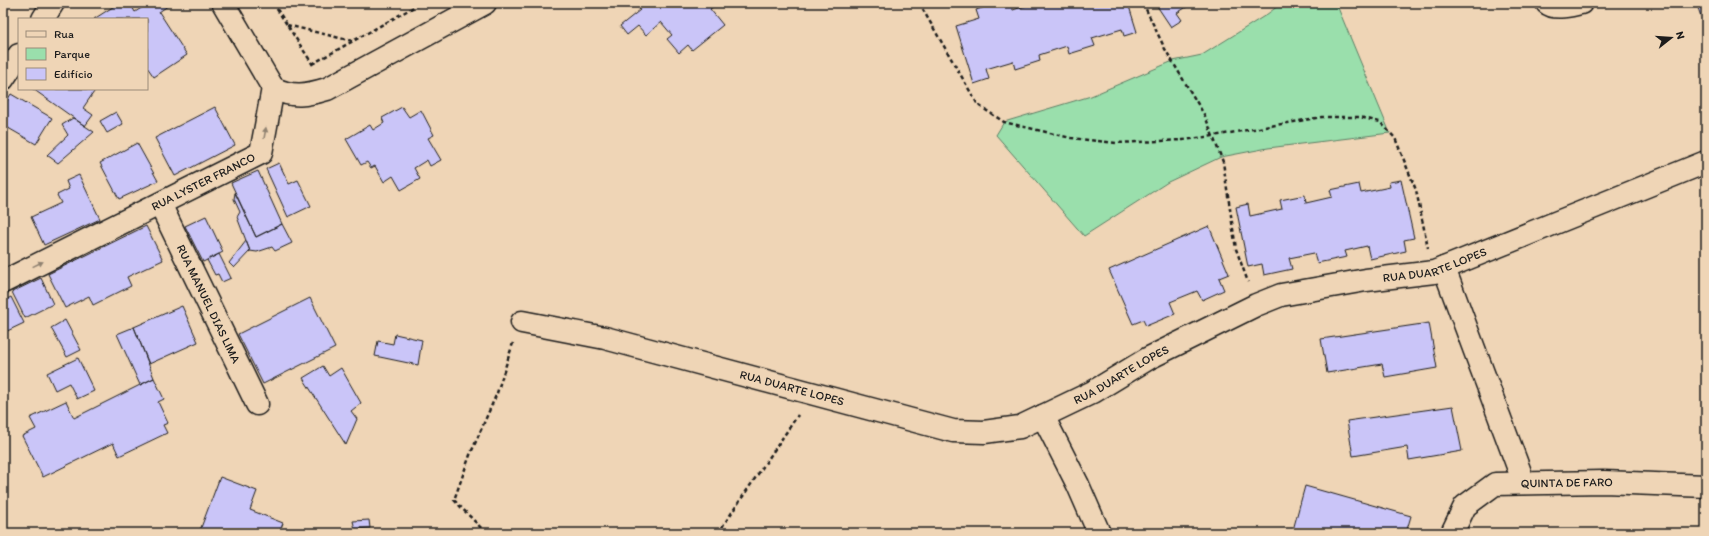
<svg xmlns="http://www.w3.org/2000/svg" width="1709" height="536" viewBox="0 0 1709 536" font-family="Itim,sans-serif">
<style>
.green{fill:#9adfac;stroke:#5b7e64}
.building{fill:#cac5f8;stroke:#1c1c1c}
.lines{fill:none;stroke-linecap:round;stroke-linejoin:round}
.minor-casing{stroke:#1c1c1c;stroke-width:25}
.path{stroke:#1c1c1c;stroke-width:2.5;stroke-dasharray:4 3;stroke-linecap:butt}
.minor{stroke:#efd5b6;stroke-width:22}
.oneway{fill:#908271}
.labels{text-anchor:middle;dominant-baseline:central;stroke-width:3;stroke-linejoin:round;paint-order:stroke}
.street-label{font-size:12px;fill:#1c1c1c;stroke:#efd5b6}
</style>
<rect width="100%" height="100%" fill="#efd5b6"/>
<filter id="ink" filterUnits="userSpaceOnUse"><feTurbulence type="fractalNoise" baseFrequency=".025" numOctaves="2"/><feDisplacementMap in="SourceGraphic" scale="8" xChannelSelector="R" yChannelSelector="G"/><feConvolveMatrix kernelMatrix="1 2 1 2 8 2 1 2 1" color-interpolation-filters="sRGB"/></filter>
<g filter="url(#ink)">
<!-- green -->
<path class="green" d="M1282 3H1336L1390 133 1268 148 1221 157 1168 182 1084 236 996 135 1004 122 1091 96 1173 61 1202 55 1266 15Z"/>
<!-- building -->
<path class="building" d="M119 3H130L135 12 143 7 140 3H172L159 12 187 55 154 77 147 67V19H94Z
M634 3H718L710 9 723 25 692 50 688 45 679 53 667 39 672 35 661 22 646 35 638 26 627 35 620 26 640 10Z
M997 3H1010L1013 10 1028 5V3H1128L1137 32 1124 36 1122 29 1092 38 1095 46 1069 54 1067 46 1039 55 1040 61 1015 69 1013 61 986 69 989 79 974 84 956 26 979 19 976 10Z
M1155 3H1193L1177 13 1182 20 1171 27Z
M1706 3V21L1703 22 1697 5Z
M33 89H96L83 108 93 115 85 126Z
M11 94 52 118 36 144 3 125V107Z
M215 107 235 145 175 176 155 138Z
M402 107 409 117 421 110 434 135 428 138 441 160 430 166 427 160 414 168 420 179 401 190 393 176 384 182 375 166 371 168 367 162 361 165 346 139 370 125 373 130 384 123 382 118Z
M116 112 123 124 107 133 100 121Z
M73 118 94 132 58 163 47 155 68 135 62 125Z
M137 143 158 181 119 199 100 163Z
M279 163 289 184 298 180 311 206 288 217 266 169Z
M258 171 282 224 256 237 231 183Z
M79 175 100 219 44 245 31 217 61 203 57 195 69 189 66 181Z
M1401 180 1414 238 1404 240 1406 251 1370 259 1367 246 1345 251 1347 257 1317 263 1314 253 1289 258 1292 269 1264 275 1262 264 1248 267 1236 207 1248 204 1250 216 1282 209 1280 200 1305 195 1306 203 1332 197 1330 190 1359 184 1361 193 1390 187 1389 182Z
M235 193 256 237 282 224 292 243 275 251 272 247 257 252 250 251 237 217 240 212 234 199Z
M206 216 223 252 203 262 185 226Z
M146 226 163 260 127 277 131 286 93 305 89 296 65 308 48 274Z
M1209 226 1229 274 1219 278 1224 290 1202 300 1197 291 1170 302 1175 314 1146 326 1143 320 1133 324 1109 270Z
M246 241 250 251 234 268 229 263Z
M219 254 231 278 222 282 218 274 215 275 207 260Z
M41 278 53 304 25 318 12 292Z
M11 297 24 323 3 333V301Z
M310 298 335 348 263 384 238 334Z
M182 306 198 342 149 364 134 327Z
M65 320 81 350 67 357 51 328Z
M1429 323 1437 368 1385 377 1382 364 1327 373 1321 339Z
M134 327 154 378 140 385 117 334Z
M395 334 422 340 418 365 375 356 378 341 393 344Z
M78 358 94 391 77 399 69 383 55 390 47 373Z
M323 366 329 376 341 368 361 403 351 411 357 419 346 445 303 378Z
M154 378 164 399 158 402 168 423 163 425 167 433 119 456 113 443 43 477 22 436 36 429 30 418 66 401 74 418Z
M1453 406 1462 451 1409 460 1407 447 1353 456 1347 421Z
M220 477 257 491 250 510 283 523 280 531 284 533H199Z
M1305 486 1411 516 1406 533H1303L1293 530Z
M369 520 370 528 355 529 353 521Z"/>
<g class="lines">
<defs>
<g id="minor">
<path d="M223 3 273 88"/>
<path d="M1547 3C1555 10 1571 5 1581 3"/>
<path d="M43 19 53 3"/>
<path d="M3 79 19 55"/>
<path d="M273 88C293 98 307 95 327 89L485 3"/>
<path id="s1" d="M160 204 257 404"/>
<path d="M1444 268 1524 483"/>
<path id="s2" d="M3 282 261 153 273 88"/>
<path id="s3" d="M522 322 605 338 953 431 984 432 1020 427 1093 392 1149 358 1256 305 1281 295 1366 280 1434 272 1706 162"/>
<path d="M1043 416 1078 485 1099 533"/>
<path id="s4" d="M1452 533 1465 506 1495 484 1604 482 1706 486"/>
</g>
</defs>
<!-- minor casing -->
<use href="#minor" class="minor-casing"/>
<!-- path -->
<path class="path" d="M273 3 313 65
M919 3 978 105 1004 122 1071 138 1116 143 1183 140 1213 136 1322 117H1360L1380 122 1395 138 1416 190 1428 248
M1143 3 1165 49 1205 116 1223 162 1236 249 1248 282
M287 25 352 41
M312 64 421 3
M486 533 454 500 470 455 497 393 513 343
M718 533 798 415"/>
<!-- minor -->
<use href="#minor" class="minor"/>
</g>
<!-- one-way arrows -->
<defs><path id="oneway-solid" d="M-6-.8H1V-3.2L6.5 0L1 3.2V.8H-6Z"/></defs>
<g class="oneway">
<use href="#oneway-solid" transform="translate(265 133) rotate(-80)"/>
<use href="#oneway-solid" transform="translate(38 264) rotate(-26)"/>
</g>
</g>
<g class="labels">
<!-- street labels -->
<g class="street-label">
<text stroke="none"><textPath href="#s2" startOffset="224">RUA LYSTER FRANCO</textPath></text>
<text stroke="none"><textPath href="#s3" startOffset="962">RUA DUARTE LOPES</textPath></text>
<text stroke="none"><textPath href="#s1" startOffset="111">RUA MANUEL DIAS LIMA</textPath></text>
<text stroke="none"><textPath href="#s3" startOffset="626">RUA DUARTE LOPES</textPath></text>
<text stroke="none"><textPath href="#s3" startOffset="278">RUA DUARTE LOPES</textPath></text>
<text stroke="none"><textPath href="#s4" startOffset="139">QUINTA DE FARO</textPath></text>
</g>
</g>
<!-- margin -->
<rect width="1709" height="536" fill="none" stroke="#efd5b6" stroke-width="16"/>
<rect x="8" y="8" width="1693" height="520" fill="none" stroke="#1c1c1c" stroke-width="1.5" filter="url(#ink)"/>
<!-- legend -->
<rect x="18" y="18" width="130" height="72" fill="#efd5b6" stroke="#9b8b78"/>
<rect x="26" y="31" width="20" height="6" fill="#efd5b6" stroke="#9b8b78"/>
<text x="54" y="38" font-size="12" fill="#1c1c1c">Rua</text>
<rect x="26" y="48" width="20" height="12" fill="#9adfac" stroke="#9b8b78"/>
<text x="54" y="58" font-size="12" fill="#1c1c1c">Parque</text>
<rect x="26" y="68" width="20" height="12" fill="#cac5f8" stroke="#9b8b78"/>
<text x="54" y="78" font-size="12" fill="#1c1c1c">Edifício</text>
<!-- north arrow -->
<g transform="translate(1671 38) rotate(73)" stroke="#efd5b6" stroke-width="3" paint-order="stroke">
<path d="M0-3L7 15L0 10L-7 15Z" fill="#1c1c1c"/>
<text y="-6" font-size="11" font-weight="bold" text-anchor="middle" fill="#1c1c1c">N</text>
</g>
</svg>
